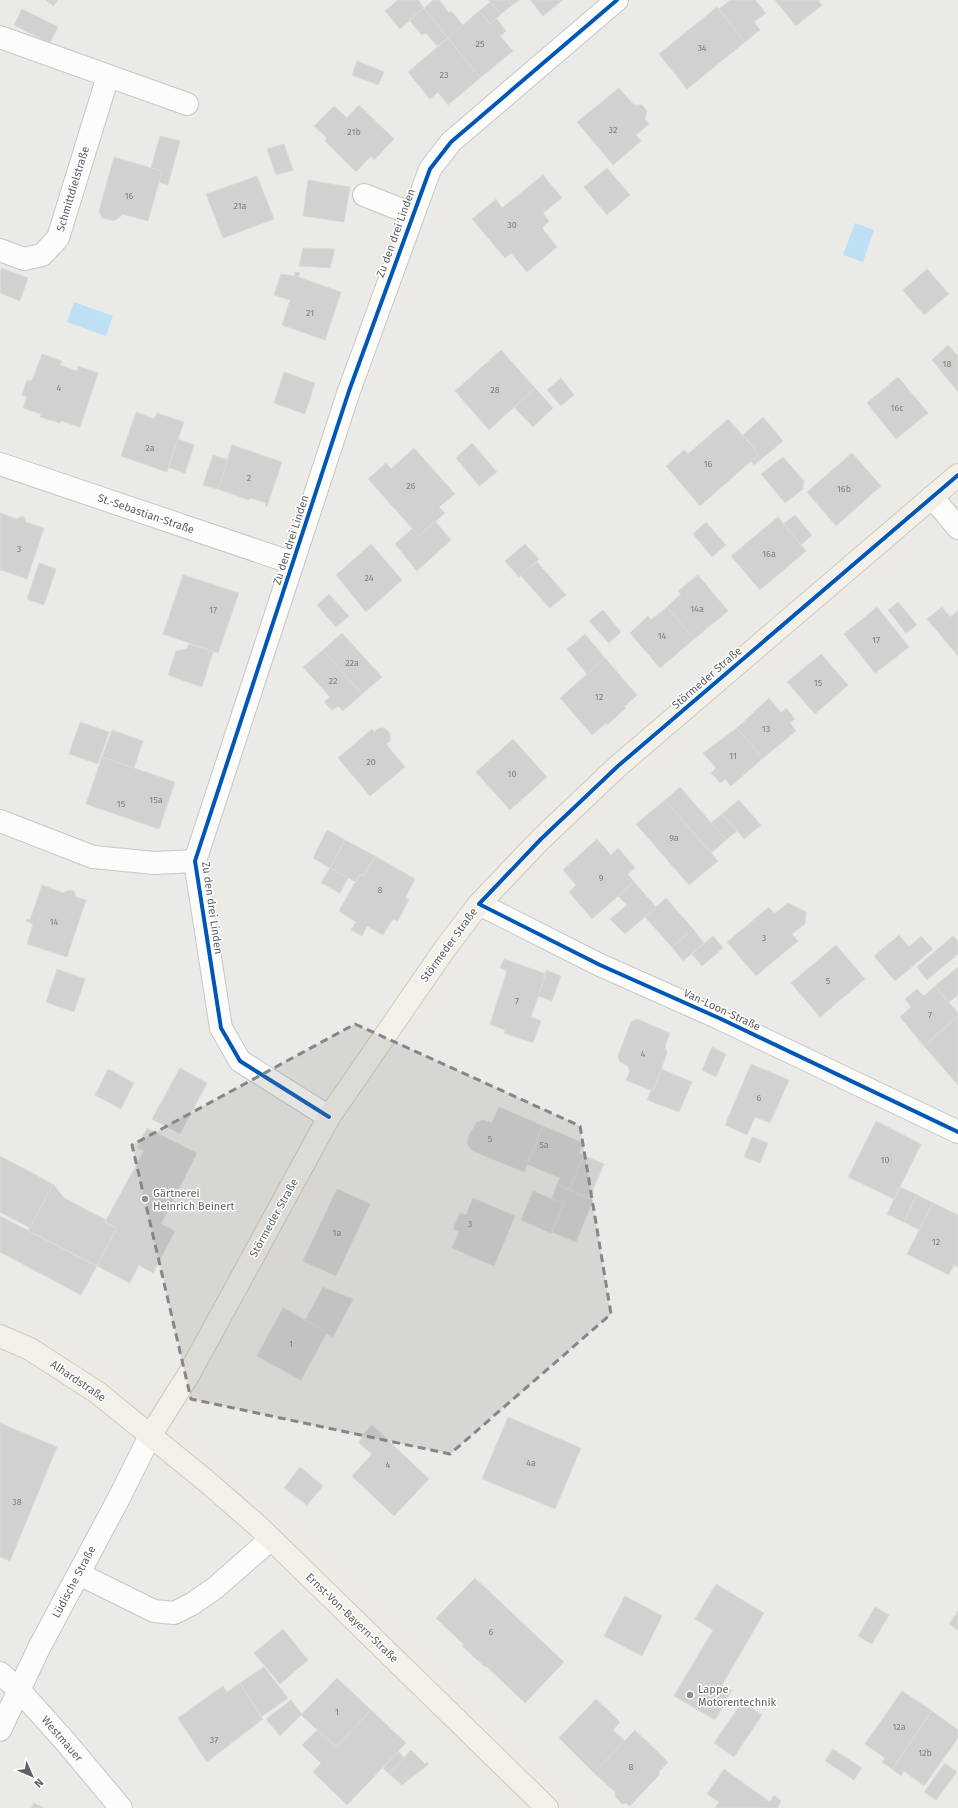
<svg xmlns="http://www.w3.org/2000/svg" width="958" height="1808" viewBox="0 0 958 1808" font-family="'Fira Sans',sans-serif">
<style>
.water{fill:#bee0f4}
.building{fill:#d3d1d0;stroke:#dbdad6}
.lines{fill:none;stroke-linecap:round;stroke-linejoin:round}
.minor-casing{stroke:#c6c6c7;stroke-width:24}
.major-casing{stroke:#d2c8b7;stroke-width:24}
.minor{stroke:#fcfcfb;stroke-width:22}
.major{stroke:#f2f0e9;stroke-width:22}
.cycleway-casing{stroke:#fff;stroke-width:6}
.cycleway{stroke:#0057b8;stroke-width:4}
.marked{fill:#858689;fill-opacity:0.2;stroke:#858689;stroke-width:3;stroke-dasharray:8 5;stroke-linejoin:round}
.poi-dot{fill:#8f9092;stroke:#fff;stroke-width:1.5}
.labels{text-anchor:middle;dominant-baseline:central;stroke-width:3;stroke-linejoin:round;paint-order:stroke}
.number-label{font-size:9px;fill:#7c7e80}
.street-label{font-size:11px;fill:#5d6064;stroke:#fff}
.poi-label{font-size:11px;fill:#5d6064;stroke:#fff;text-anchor:start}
</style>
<rect width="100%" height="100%" fill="#eceae7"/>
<!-- water -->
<path class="water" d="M855 223 874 230 863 262 843 255Z
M74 302 113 316 106 336 67 322Z"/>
<!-- building -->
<path class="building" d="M46 0H58L53 6Z
M398 0H418L424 8 400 29 385 11Z
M433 0H439L449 13 451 11 463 25 448 38 424 8Z
M488 0H508L512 5 501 14Z
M508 0H519L512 5Z
M530 0H563L543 16Z
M730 0H755L766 13 754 22 760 30 745 42 719 9Z
M775 0H818L822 5 796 26Z
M490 2 501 14 490 24 479 11Z
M717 7 745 42 687 89 659 54Z
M424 8 448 38 437 46 426 33 422 35 409 20Z
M22 9 58 27 50 43 14 25Z
M479 11 490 24 496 18 506 31 500 36 513 51 480 78 448 38Z
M448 38 480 78 448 105 438 92 430 99 408 72Z
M357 61 384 72 378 85 352 75Z
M619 88 634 105H642L647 111 645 119 649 124 636 135 641 141 613 165 577 122Z
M359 105 394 139 374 160 371 156 356 172 325 141 327 138 314 126 334 106 347 118Z
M160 136 180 141 168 185 159 182 162 171 151 168Z
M284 144 293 170 276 175 267 149Z
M114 157 162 171 148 221 122 214 120 217 114 221 102 218 99 211Z
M607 168 630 195 607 215 584 187Z
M543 175 562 198 543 213 549 221 542 228 557 247 527 272 511 253 505 258 472 219 496 199 502 208Z
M257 176 274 219 223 238 206 194Z
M308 180 350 187 344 222 303 216Z
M303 248 335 249 330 268 299 266Z
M1 268 28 278 20 301 0 293Z
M927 269 949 294 924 315 903 290Z
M295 272 300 273 298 277 341 292 325 340 282 325 290 300 274 295 281 274 294 276Z
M948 345 957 355 958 354V392L932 360Z
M501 350 535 388 489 430 455 391Z
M42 354 62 361 60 365 77 371 78 366 98 373 80 427 61 421 60 423 40 417 41 414 23 408 27 397 22 395 27 380 32 381Z
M284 372 315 383 305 414 274 403Z
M898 377 928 413 896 439 867 403Z
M561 378 574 395 561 406 547 390Z
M535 388 553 408 533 427 514 407Z
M136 412 154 419 157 413 184 422 167 472 121 456Z
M763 417 783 441 754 465 751 461 759 454 743 435Z
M728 419 759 454 700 506 666 466 684 450 688 454Z
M178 439 194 445 185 473 168 467Z
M472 443 497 472 479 486 456 458Z
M232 445 282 462 267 506H265L266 503 250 498 249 500 218 489Z
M414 448 455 494 439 507 445 513 419 536 368 479 386 463 391 469Z
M852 453 881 486 836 526 807 492Z
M213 455 228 460 218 489 203 485Z
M783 457 804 481 803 489 785 503 761 474Z
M0 513 17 519 23 516 26 522 44 528 27 579 1 570 0 571Z
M795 515 812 535 801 545 783 524Z
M778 517 806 551 760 590 731 556Z
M435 521 451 540 417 571 395 544 412 529 419 536Z
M706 522 726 545 712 557 693 534Z
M371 544 402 580 366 612 336 575Z
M525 544 539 559 519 577 505 561Z
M537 562 566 595 550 608 520 575Z
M39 563 56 569 44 605 27 599Z
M183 575 239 593 218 653 163 634Z
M698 575 728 611 694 639 667 607 681 594 678 591Z
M329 594 349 616 336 627 317 605Z
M898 602 917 625 906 633 888 610Z
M667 607 694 639 660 668 630 633 648 616 651 620Z
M877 607 909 647 875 673 844 634Z
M942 607 950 617 958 611V656L927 619Z
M603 610 621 632 609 643 589 621Z
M342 633 382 677 362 694 323 650Z
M585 634 605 658 587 674 567 649Z
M189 644 213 652 202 687 168 675 176 651 187 649Z
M323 650 362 694 343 711 338 706 332 710 324 702 330 697 303 667Z
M821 654 848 685 815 714 787 682Z
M605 658 637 695 624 707 626 708 607 725 606 723 592 735 560 698Z
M769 698 781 713 786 708 795 719 790 723 796 731 763 758 737 728Z
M80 722 109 732 98 764 69 754Z
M379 728H385L390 734V741L386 744 405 767 370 796 338 758 372 729 374 732Z
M737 728 763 758 731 786 725 779 720 783 711 773 716 768 703 753Z
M112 730 143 741 134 768 102 757Z
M513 739 547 777 510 810 476 772Z
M102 757 175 782 159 829 86 804Z
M680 787 726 840 711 853 665 800Z
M665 800 718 861 689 885 636 824Z
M739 800 761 825 744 839 722 814Z
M722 814 737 831 726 840 711 823Z
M327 830 345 840 330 868 313 858Z
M597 839 611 855 618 848 635 868 628 874 634 882 592 919 569 892 576 885 563 870Z
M345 840 375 856 364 876 360 874 356 882 330 868Z
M375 856 415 879 405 898 409 899 398 921 393 919 383 935 367 926 362 936 351 930 356 922 339 911 360 874 364 876Z
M330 868 348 878 340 893 321 883Z
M634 882 656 907 625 934 610 919 627 905 618 896Z
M42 885 63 893 69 890 74 891 76 897 86 900 67 957 27 944 33 924 26 921 27 919 30 920Z
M666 898 693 929 672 947 645 917Z
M788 903 806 912 805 924 792 934 798 941 756 976 727 942 769 907 774 914Z
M693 929 704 943 683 961 672 947Z
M899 935 909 947 921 936 933 949 895 981 874 956Z
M713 936 723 948 702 966 692 954Z
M953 936 958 941V954L927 980 917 967Z
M836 945 865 979 820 1017 791 983Z
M504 959 546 974 531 1017 541 1021 533 1043 504 1033 505 1030 490 1024 507 971 500 968Z
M958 967V995L949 1002 935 986Z
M57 969 85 979 74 1012 46 1002Z
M546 970 561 976 552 1001 538 996Z
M935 986 958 1013V1016L924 1046 900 1017 911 1007 905 999 917 989 924 996Z
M958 1016V1085L924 1046Z
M637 1019 670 1033 665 1046 667 1053 653 1091 626 1080 630 1071 627 1065 620 1062 618 1056 631 1022Z
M712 1047 726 1054 716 1077 702 1070Z
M751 1064 789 1080 770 1123 755 1117 747 1135 725 1125Z
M180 1068 207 1083 180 1134 152 1119Z
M108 1069 134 1083 121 1109 95 1095Z
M661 1069 692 1082 679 1112 647 1100 651 1091H653Z
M499 1107 543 1126 524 1172 473 1151 469 1147 467 1143 469 1135 477 1122 483 1120 492 1123Z
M876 1121 921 1144 894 1199 848 1177Z
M543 1126 583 1143 579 1153 584 1156 569 1190 557 1184 560 1178 527 1164Z
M147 1128 197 1153 161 1224 175 1231 153 1273 139 1265 130 1283 97 1266 117 1228 105 1222 144 1151 137 1148Z
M752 1137 768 1143 760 1163 744 1157Z
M0 1156 53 1184 30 1228 0 1212Z
M584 1156 604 1164 589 1199 569 1190Z
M53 1184 64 1198 106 1220 105 1222 117 1228 97 1266 28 1231Z
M557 1184 593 1200 576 1242 552 1232 564 1204 552 1199Z
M900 1187 917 1195 904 1222 887 1214Z
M337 1189 370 1204 336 1276 303 1261Z
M533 1191 564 1204 551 1233 521 1220Z
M917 1195 933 1203 919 1230 904 1222Z
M473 1198 515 1216 494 1266 452 1248 459 1232 453 1229 460 1213 466 1215Z
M933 1203 958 1215V1267L954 1265 949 1275 907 1254Z
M0 1216 97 1266 81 1295 0 1252Z
M322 1287 353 1299 333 1337 304 1319 305 1318 306 1319 322 1289Z
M283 1308 327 1332 301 1380 257 1356Z
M508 1417 581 1448 555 1509 482 1479Z
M0 1423 57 1447 10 1561 0 1557Z
M372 1425 429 1479 394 1516 352 1476 372 1454 359 1443 363 1434Z
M300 1467 323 1486 307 1505 284 1488Z
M475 1578 564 1662 525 1703 486 1666 485 1667 462 1646 464 1645 436 1618Z
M716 1584 764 1613 722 1685 732 1690 715 1720 674 1696 713 1630 695 1619Z
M625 1596 662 1616 642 1656 604 1636Z
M875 1607 889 1615 872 1644 858 1636Z
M958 1611V1630L949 1624Z
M283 1629 308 1660 280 1684 254 1653Z
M264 1667 288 1698 261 1717 240 1683Z
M337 1678 371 1710 336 1747 301 1715Z
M240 1683 263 1719 207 1762 178 1718 223 1686 227 1692Z
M902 1691 932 1711 892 1769 882 1762 885 1758 865 1744Z
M596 1699 620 1722 613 1730 625 1741 594 1773 559 1738Z
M291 1700 302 1714 280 1736 266 1719Z
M742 1702 762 1715 734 1757 714 1743Z
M371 1710 406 1743 347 1805 313 1772 321 1763 302 1745 317 1730 336 1747Z
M932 1711 958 1730V1738L924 1786 904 1771 901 1776 892 1769Z
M635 1730 668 1762 658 1773 660 1774 630 1806 626 1803 622 1804 615 1796V1792L594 1773Z
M833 1749 862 1768 854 1780 825 1761Z
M411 1750 425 1764 427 1762 429 1764 402 1785 389 1774Z
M398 1751 404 1758 389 1774 383 1768Z
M945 1763 957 1772 936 1800 924 1792Z
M724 1769 770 1802 774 1795 781 1801 778 1807 779 1808H715L719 1802 707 1794Z
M34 1803 44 1808H31Z"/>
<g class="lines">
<defs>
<path id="minor" d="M0 37 187 104
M364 195 412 214
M0 250 24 259 42 255 58 238 108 76
M0 464 293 563
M932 497 958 528
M0 821 93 857 155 863 195 861
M479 904 600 965 719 1018 958 1132
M329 1117 240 1061 221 1028 195 861 349 391 430 169 451 142 617 0
M79 1574 154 1611 174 1613 192 1604 215 1588 271 1539
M0 1673 20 1691 64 1740 121 1808
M0 1730 40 1646 119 1498 150 1436"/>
<path id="major" d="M0 1336 30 1349 98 1393 205 1480 258 1526 547 1808
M150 1436 189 1374 329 1117 444 950 479 904 541 839 618 766 958 475"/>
</defs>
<!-- minor casing -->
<use href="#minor" class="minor-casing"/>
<!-- major casing -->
<use href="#major" class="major-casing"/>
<!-- minor -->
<use href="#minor" class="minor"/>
<!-- major -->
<use href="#major" class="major"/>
<defs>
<path id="cycleway" d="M958 475 618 766 541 839 479 904 600 965 719 1018 958 1132
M329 1117 240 1061 221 1028 195 861 349 391 430 169 451 142 617 0"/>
</defs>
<!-- cycleway casing -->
<use href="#cycleway" class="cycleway-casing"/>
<!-- cycleway -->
<use href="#cycleway" class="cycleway"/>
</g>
<!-- marked area -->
<path class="marked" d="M355 1024 580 1126 611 1314 450 1454 191 1399 132 1145Z"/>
<!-- markers -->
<g class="poi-dot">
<circle cx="145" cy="1199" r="4"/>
<circle cx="690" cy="1695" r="4"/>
</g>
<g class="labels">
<!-- number labels -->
<g class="number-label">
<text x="480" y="44">25</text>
<text x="702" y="48">34</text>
<text x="444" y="75">23</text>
<text x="613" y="130">32</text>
<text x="354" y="132">21b</text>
<text x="129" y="196">16</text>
<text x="240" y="206">21a</text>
<text x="512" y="225">30</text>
<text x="310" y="313">21</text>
<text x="947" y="364">18</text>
<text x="59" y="388">4</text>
<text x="495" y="390">28</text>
<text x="897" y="408">16c</text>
<text x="150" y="448">2a</text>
<text x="708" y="464">16</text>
<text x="249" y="478">2</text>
<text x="411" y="486">26</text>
<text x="844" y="489">16b</text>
<text x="19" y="549">3</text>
<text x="769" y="554">16a</text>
<text x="369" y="578">24</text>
<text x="697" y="609">14a</text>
<text x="213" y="610">17</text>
<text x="662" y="636">14</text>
<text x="876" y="640">17</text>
<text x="352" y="663">22a</text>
<text x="333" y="681">22</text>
<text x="818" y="683">15</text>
<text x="599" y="697">12</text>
<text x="766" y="729">13</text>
<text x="733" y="756">11</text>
<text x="371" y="762">20</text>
<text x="512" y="774">10</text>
<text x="156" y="800">15a</text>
<text x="121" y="804">15</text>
<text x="674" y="838">9a</text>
<text x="601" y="878">9</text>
<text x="380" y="890">8</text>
<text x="54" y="922">14</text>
<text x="764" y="938">3</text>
<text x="828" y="981">5</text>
<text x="517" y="1001">7</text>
<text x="930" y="1015">7</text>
<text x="643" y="1054">4</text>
<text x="759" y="1098">6</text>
<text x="490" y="1139">5</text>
<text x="544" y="1145">5a</text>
<text x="885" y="1160">10</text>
<text x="470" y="1224">3</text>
<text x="337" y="1233">1a</text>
<text x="936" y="1242">12</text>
<text x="291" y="1344">1</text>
<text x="531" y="1463">4a</text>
<text x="388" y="1465">4</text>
<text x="17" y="1502">38</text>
<text x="491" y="1632">6</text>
<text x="337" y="1712">1</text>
<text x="899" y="1727">12a</text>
<text x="214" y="1740">37</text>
<text x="925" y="1753">12b</text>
<text x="631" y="1767">8</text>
</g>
<!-- street labels -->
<g class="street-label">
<text transform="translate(73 189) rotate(-73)">Schmittdielstraße</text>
<text transform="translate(396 233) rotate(-70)">Zu den drei Linden</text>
<text transform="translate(146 514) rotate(19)">St.-Sebastian-Straße</text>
<text transform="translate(291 540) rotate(-72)">Zu den drei Linden</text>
<text transform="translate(707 678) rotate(-41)">Störmeder Straße</text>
<text transform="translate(212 908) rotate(82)">Zu den drei Linden</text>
<text transform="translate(449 945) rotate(-54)">Störmeder Straße</text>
<text transform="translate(722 1010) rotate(25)">Van-Loon-Straße</text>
<text transform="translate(274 1218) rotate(-61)">Störmeder Straße</text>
<text transform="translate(78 1381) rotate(34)">Alhardstraße</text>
<text transform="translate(74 1582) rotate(-62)">Lüdische Straße</text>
<text transform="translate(352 1618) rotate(44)">Ernst-Von-Bayern-Straße</text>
<text transform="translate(62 1739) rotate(49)">Westmauer</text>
</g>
<!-- poi labels -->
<g class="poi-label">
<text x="153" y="1193">Gärtnerei<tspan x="153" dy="13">Heinrich Beinert</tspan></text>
<text x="698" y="1689">Lappe<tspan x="698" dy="13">Motorentechnik</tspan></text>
</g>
</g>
<!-- north arrow -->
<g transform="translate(32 1776) rotate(135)" stroke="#ffffff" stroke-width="3" paint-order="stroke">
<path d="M0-3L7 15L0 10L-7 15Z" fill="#5d6064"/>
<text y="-6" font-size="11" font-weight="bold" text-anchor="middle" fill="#5d6064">N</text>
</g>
</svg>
